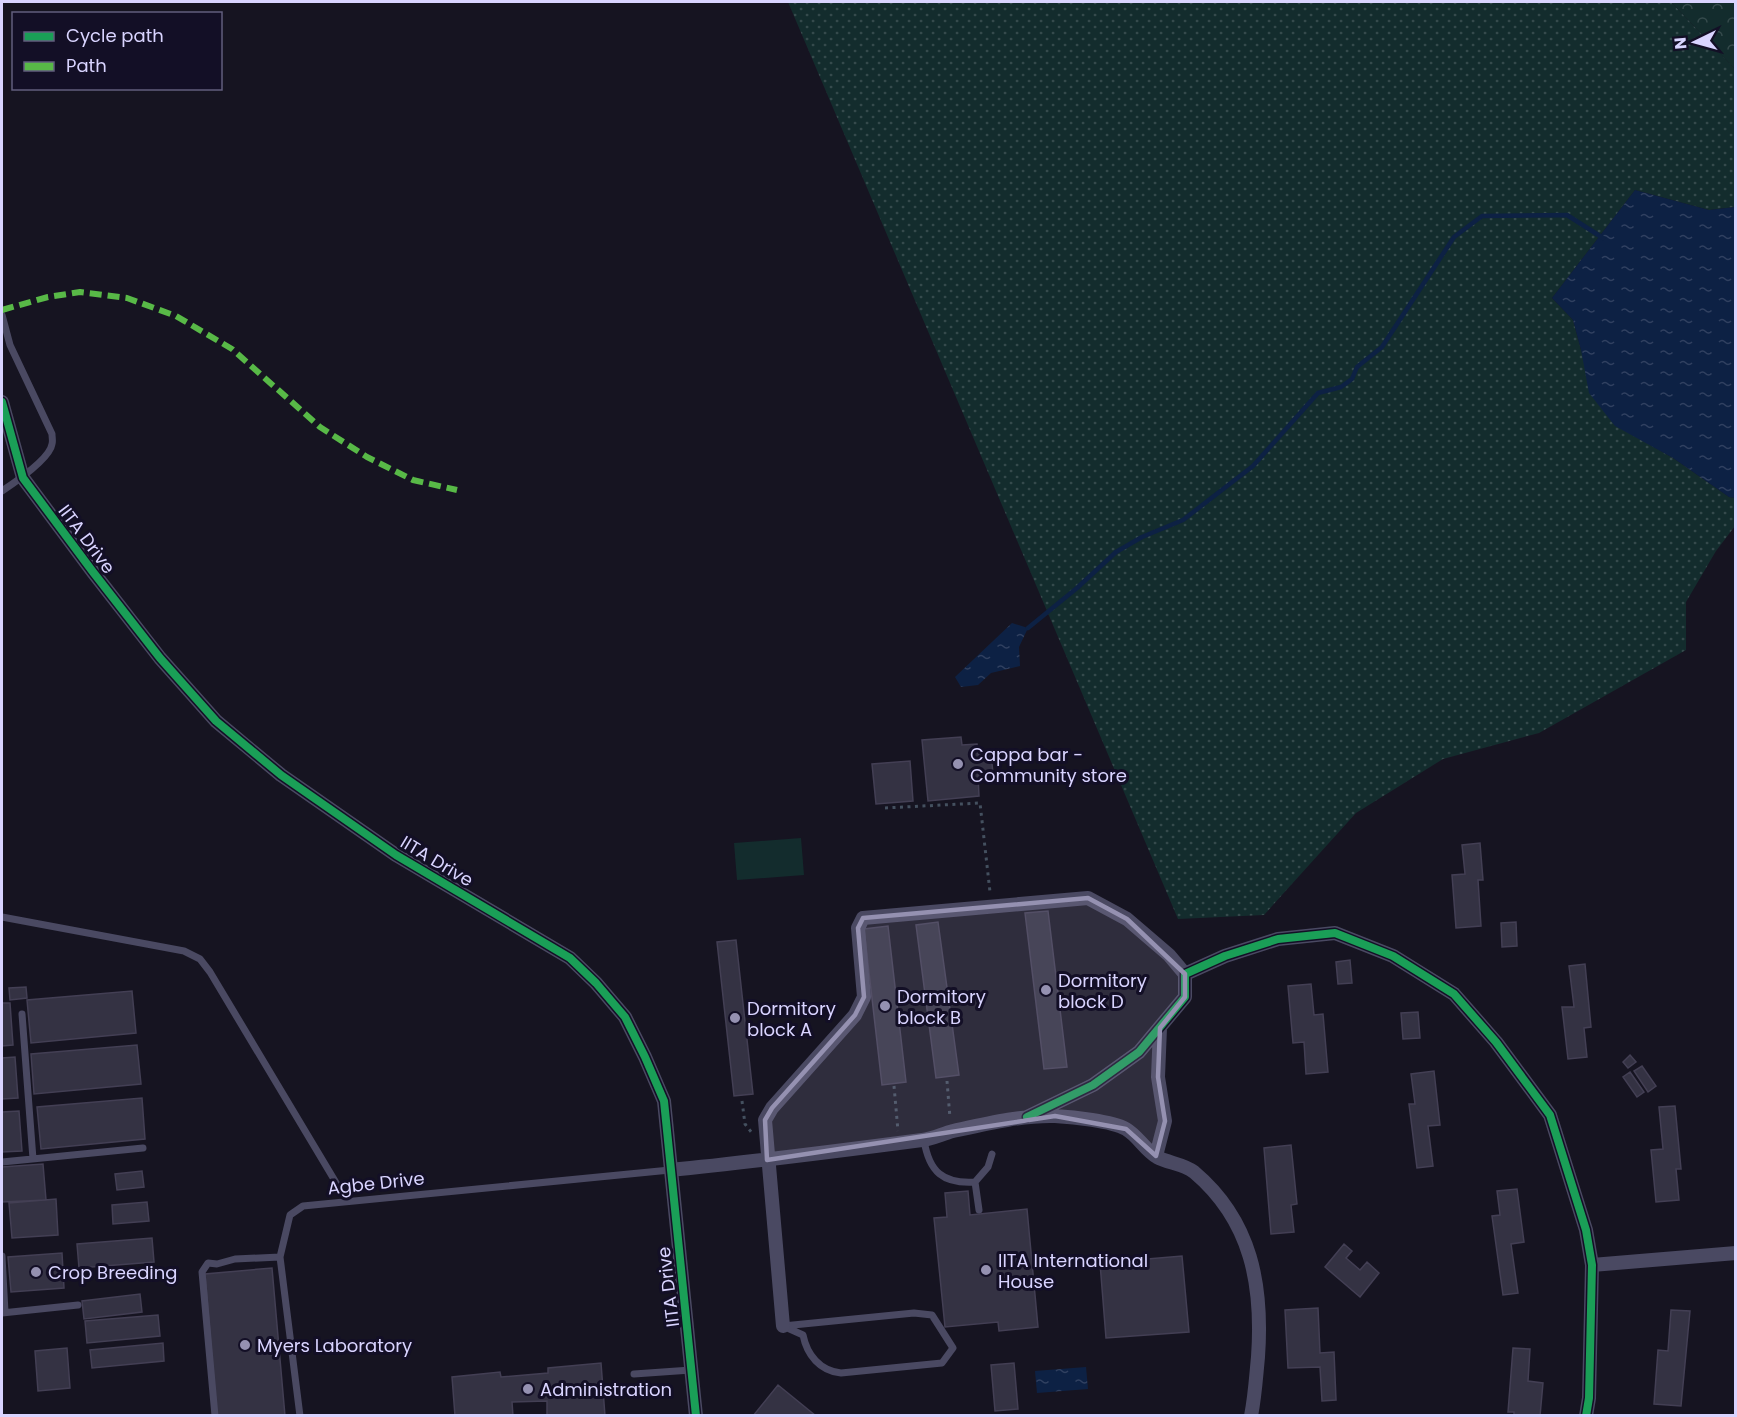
<svg xmlns="http://www.w3.org/2000/svg" width="1737" height="1417" viewBox="0 0 1737 1417" font-family="Poppins,sans-serif">
<style>
.grass{fill:url(#grass-dots)}
.forest{fill:url(#forest-crowns)}
.pitch{fill:#132c2d}
.water{fill:url(#water-ripples)}
.lines{fill:none;stroke-linecap:round;stroke-linejoin:round}
.stream{stroke:#0d2144;stroke-width:4.5}
.building{fill:#343243;stroke:#433f54;stroke-width:1.5}
.path{stroke:#44505f;stroke-width:3;stroke-dasharray:3 4.5;stroke-linecap:butt}
.service{stroke:#4a4962;stroke-width:7}
.minor{stroke:#4a4962;stroke-width:14}
.quiet{stroke:#58b947;stroke-width:6;stroke-dasharray:12 6;stroke-linecap:butt}
.cycleway-casing{stroke:#130f26;stroke-width:11}
.cycleway{stroke:#1a9f57;stroke-width:8}
.marked{fill:#9591b1;fill-opacity:0.2;stroke:#9591b1;stroke-width:4.5;stroke-linejoin:round}
.poi-dot{fill:#9591b1;stroke:#130f26;stroke-width:2}
.labels{text-anchor:middle;dominant-baseline:central;stroke-width:6;stroke-linejoin:round;paint-order:stroke}
.street-label{font-size:18px;fill:#d9d4ff;stroke:#130f26}
.poi-label{font-size:18px;fill:#d9d4ff;stroke:#130f26;text-anchor:start}
</style>
<defs>
<pattern id="grass-dots" width="8" height="8" patternUnits="userSpaceOnUse" patternTransform="scale(1.5)"><rect width="8" height="8" fill="#132c2d"/><path d="M2 2h.1M6 6h.1" fill="none" stroke="#354a4c" stroke-width="1.8" stroke-linecap="round"/></pattern>
<pattern id="forest-crowns" width="20" height="18" patternUnits="userSpaceOnUse" patternTransform="scale(1.5)"><rect width="20" height="18" fill="#132c2d"/><path d="M2 6a3 3 0 1 1 6 0M12 15a3 3 0 1 1 6 0" fill="none" stroke="#354a4c"/></pattern>
<pattern id="water-ripples" width="26" height="14" patternUnits="userSpaceOnUse" patternTransform="scale(1.5)"><rect width="26" height="14" fill="#0d2144"/><path d="M2 4q2-2 4 0t4 0M15 11q2-2 4 0t4 0" fill="none" stroke="#304060"/></pattern>
</defs>
<rect width="100%" height="100%" fill="#161421"/>
<!-- grass -->
<path class="grass" d="M788 2H1671L1735 69V207L1709 210 1635 190 1552 298 1573 320 1581 350 1615 425 1673 458 1729 497 1735 498V526L1716 551 1686 602V650L1539 733 1443 759 1356 813 1264 915 1178 919Z"/>
<!-- forest -->
<path class="forest" d="M1671 2H1735V69Z"/>
<!-- pitch -->
<path class="pitch" d="M801 838 804 875 737 880 734 843Z"/>
<!-- water -->
<path class="water" d="M1635 190 1709 210 1735 207V498L1729 497 1673 458 1615 426 1589 393 1581 350 1573 320 1552 298Z
M1012 623 1028 628 1019 647 1020 666 991 673 978 685 961 687 955 677Z
M1086 1367 1088 1389 1037 1393 1035 1371Z"/>
<g class="lines">
<!-- stream -->
<path class="stream" d="M1028 628 1077 588 1116 552 1142 537 1183 520 1253 466 1318 393 1341 387 1352 379 1357 367 1382 347 1454 237 1482 216 1567 215 1603 238"/>
</g>
<!-- building -->
<path class="building" d="M961 737 962 745 977 744 978 755 991 753 993 774 978 775 979 796 928 801 922 740Z
M910 761 913 801 876 804 872 764Z
M1480 843 1483 880H1478L1481 926 1456 928 1452 875 1465 874 1462 845Z
M1048 911 1067 1067 1044 1069 1025 913Z
M1048 911 1067 1067 1044 1069 1025 913Z
M938 922 959 1075 936 1078 916 925Z
M1516 922 1517 946 1502 947 1501 923Z
M888 926 906 1082 882 1085 864 929Z
M888 926 906 1082 882 1085 864 929Z
M736 940 753 1094 734 1096 717 942Z
M736 940 753 1094 734 1096 717 942Z
M1350 960 1352 983 1338 984 1336 962Z
M1585 964 1591 1027 1584 1028 1587 1057 1568 1059 1562 1007H1574L1569 966Z
M1311 984 1314 1015 1323 1014 1328 1072 1306 1074 1304 1042 1293 1043 1288 986Z
M26 987 27 998 10 1000 9 988Z
M132 991 136 1033 31 1043 27 1000Z
M2 1003H10L13 1045 2 1046Z
M1418 1012 1420 1038 1403 1039 1401 1013Z
M137 1045 141 1084 34 1094 31 1054Z
M1630 1055 1636 1062 1628 1068 1623 1062Z
M15 1057 18 1098 2 1099V1058Z
M1642 1066 1656 1086 1648 1092 1634 1071Z
M1434 1071 1440 1125 1428 1126 1433 1166 1417 1168 1409 1104H1415L1411 1074Z
M1630 1072 1644 1092 1637 1097 1623 1077Z
M142 1098 145 1139 41 1149 37 1107Z
M1675 1106 1681 1169H1676L1679 1200 1656 1202 1651 1150 1663 1149 1659 1107Z
M19 1111 22 1151 2 1152V1112Z
M1291 1145 1297 1204 1291 1205 1294 1232 1271 1234 1264 1148Z
M43 1164 46 1200 2 1202V1167Z
M142 1171 144 1187 117 1190 115 1174Z
M1517 1189 1524 1242 1511 1244 1518 1293 1503 1295 1492 1216 1500 1215 1497 1191Z
M968 1191 970 1215 1027 1209 1038 1327 999 1331 998 1322 945 1327 934 1218 947 1217 945 1193Z
M56 1199 58 1235 12 1238 9 1203Z
M147 1202 149 1221 113 1224 112 1205Z
M152 1238 154 1262 79 1268 77 1244Z
M1344 1244 1352 1251 1346 1258 1360 1270 1367 1262 1379 1273 1360 1297 1325 1267Z
M62 1253 64 1288 11 1292 8 1257Z
M1182 1256 1189 1332 1106 1338 1100 1263Z
M272 1268 285 1416H217L205 1274Z
M140 1294 142 1312 84 1319 82 1301Z
M1318 1308 1320 1353 1334 1352 1336 1400 1322 1401 1320 1367 1288 1368 1285 1310Z
M1671 1310 1690 1311 1681 1406 1654 1404 1658 1350 1668 1351Z
M158 1315 160 1336 87 1343 85 1321Z
M163 1343 164 1361 92 1368 90 1350Z
M67 1348 70 1388 38 1391 35 1351Z
M1513 1348 1530 1349 1528 1381 1543 1383 1540 1416H1514V1412H1508Z
M601 1363 605 1416H547V1401L512 1402 513 1416H455L452 1377 500 1372 501 1377 548 1373V1368Z
M1014 1363 1018 1409 995 1411 991 1365Z
M778 1385 816 1416H753Z"/>
<g class="lines">
<!-- path -->
<path class="path" d="M885 808 980 803 990 892
M947 1081 950 1118
M894 1086 898 1131
M742 1101 745 1124 752 1133"/>
<!-- service -->
<path class="service" d="M2 315 10 345 52 434C52 438 53 441 52 444 50 459 14 483 2 491
M2 917 184 951 200 959 210 972 347 1201
M22 1014 33 1159
M924 1140C929 1172 943 1184 975 1182L979 1210
M2 1162 143 1148
M975 1182 988 1167 992 1154
M2 1256 5 1312
M2 1313 78 1305
M914 1313 932 1315 953 1348 942 1363 841 1373C820 1371 807 1355 803 1335L783 1326Z
M634 1374 691 1370
M215 1416 202 1272 208 1263 217 1264 235 1259 280 1257
M300 1416 280 1257 290 1215 303 1206 670 1170"/>
<!-- minor -->
<path class="minor" d="M2 402 23 478 93 572 160 658 216 721 281 775 396 855 570 958 596 983 625 1017 645 1057 664 1101 696 1416
M1027 1117 1093 1085 1139 1052 1185 997V974L1225 956 1278 939 1335 933 1393 956 1454 994 1496 1042 1550 1115 1586 1230 1592 1265 1589 1398 1586 1416
M1156 1156 1165 1121 1158 1077 1160 1028
M670 1170C754 1162 838 1151 922 1140 932 1139 942 1134 953 1131 985 1124 1022 1115 1055 1116 1073 1117 1112 1121 1126 1129 1138 1136 1145 1150 1157 1157 1168 1163 1184 1164 1194 1172 1252 1221 1263 1286 1258 1357 1256 1377 1255 1396 1251 1416
M1592 1265 1736 1253
M783 1326 765 1120 772 1108 855 1015 864 997 858 928 863 918 1088 898 1127 919 1169 955 1185 974"/>
<!-- quiet -->
<path class="quiet" d="M2 310 48 297 80 292 127 298 176 316 232 349 320 427 367 457 413 480 457 490"/>
<defs>
<path id="cycleway" d="M2 402 23 478 93 572 160 658 216 721 281 775 396 855 570 958 596 983 625 1017 645 1057 664 1101 696 1416
M1027 1117 1093 1085 1139 1052 1185 997V974L1225 956 1278 939 1335 933 1393 956 1454 994 1496 1042 1550 1115 1586 1230 1592 1265 1589 1398 1586 1416"/>
</defs>
<!-- cycleway casing -->
<use href="#cycleway" class="cycleway-casing"/>
<!-- cycleway -->
<use href="#cycleway" class="cycleway"/>
</g>
<!-- marked area -->
<path class="marked" d="M1088 898 1127 919 1185 974V997L1160 1028 1158 1077 1165 1121 1156 1156 1126 1129 1055 1116 767 1160 765 1120 772 1108 855 1015 864 997 858 928 863 918Z"/>
<!-- markers -->
<g class="poi-dot">
<circle cx="958" cy="764" r="6"/>
<circle cx="1046" cy="990" r="6"/>
<circle cx="885" cy="1006" r="6"/>
<circle cx="735" cy="1018" r="6"/>
<circle cx="986" cy="1270" r="6"/>
<circle cx="36" cy="1272" r="6"/>
<circle cx="245" cy="1345" r="6"/>
<circle cx="528" cy="1389" r="6"/>
</g>
<g class="labels">
<!-- street labels -->
<g class="street-label">
<text transform="translate(87 539) rotate(53)">IITA Drive</text>
<text transform="translate(437 861) rotate(31)">IITA Drive</text>
<text transform="translate(376 1183) rotate(-6)">Agbe Drive</text>
<text transform="translate(668 1287) rotate(-97)">IITA Drive</text>
</g>
<!-- poi labels -->
<g class="poi-label">
<text x="970" y="754">Cappa bar -<tspan x="970" dy="21">Community store</tspan></text>
<text x="1058" y="980">Dormitory<tspan x="1058" dy="21">block D</tspan></text>
<text x="897" y="996">Dormitory<tspan x="897" dy="21">block B</tspan></text>
<text x="747" y="1008">Dormitory<tspan x="747" dy="21">block A</tspan></text>
<text x="998" y="1260">IITA International<tspan x="998" dy="21">House</tspan></text>
<text x="48" y="1272">Crop Breeding</text>
<text x="257" y="1345">Myers Laboratory</text>
<text x="540" y="1389">Administration</text>
</g>
</g>
<!-- border -->
<rect width="1737" height="1417" fill="none" stroke="#d9d4ff" stroke-width="6"/>
<!-- legend -->
<rect x="12" y="12" width="210" height="78" fill="#130f26" stroke="#625e7d" stroke-width="1.5"/>
<rect x="24" y="32" width="30" height="9" fill="#1a9f57" stroke="#625e7d" stroke-width="1.5"/>
<text x="66" y="42" font-size="18" fill="#d9d4ff">Cycle path</text>
<rect x="24" y="62" width="30" height="9" fill="#58b947" stroke="#625e7d" stroke-width="1.5"/>
<text x="66" y="72" font-size="18" fill="#d9d4ff">Path</text>
<!-- north arrow -->
<g transform="translate(1695 42) rotate(265)" stroke="#130f26" stroke-width="4.5" paint-order="stroke">
<path d="M0-4.5L10 22L0 15L-10 22Z" fill="#d9d4ff"/>
<text y="-9" font-size="16" font-weight="bold" text-anchor="middle" fill="#d9d4ff">N</text>
</g>
</svg>
